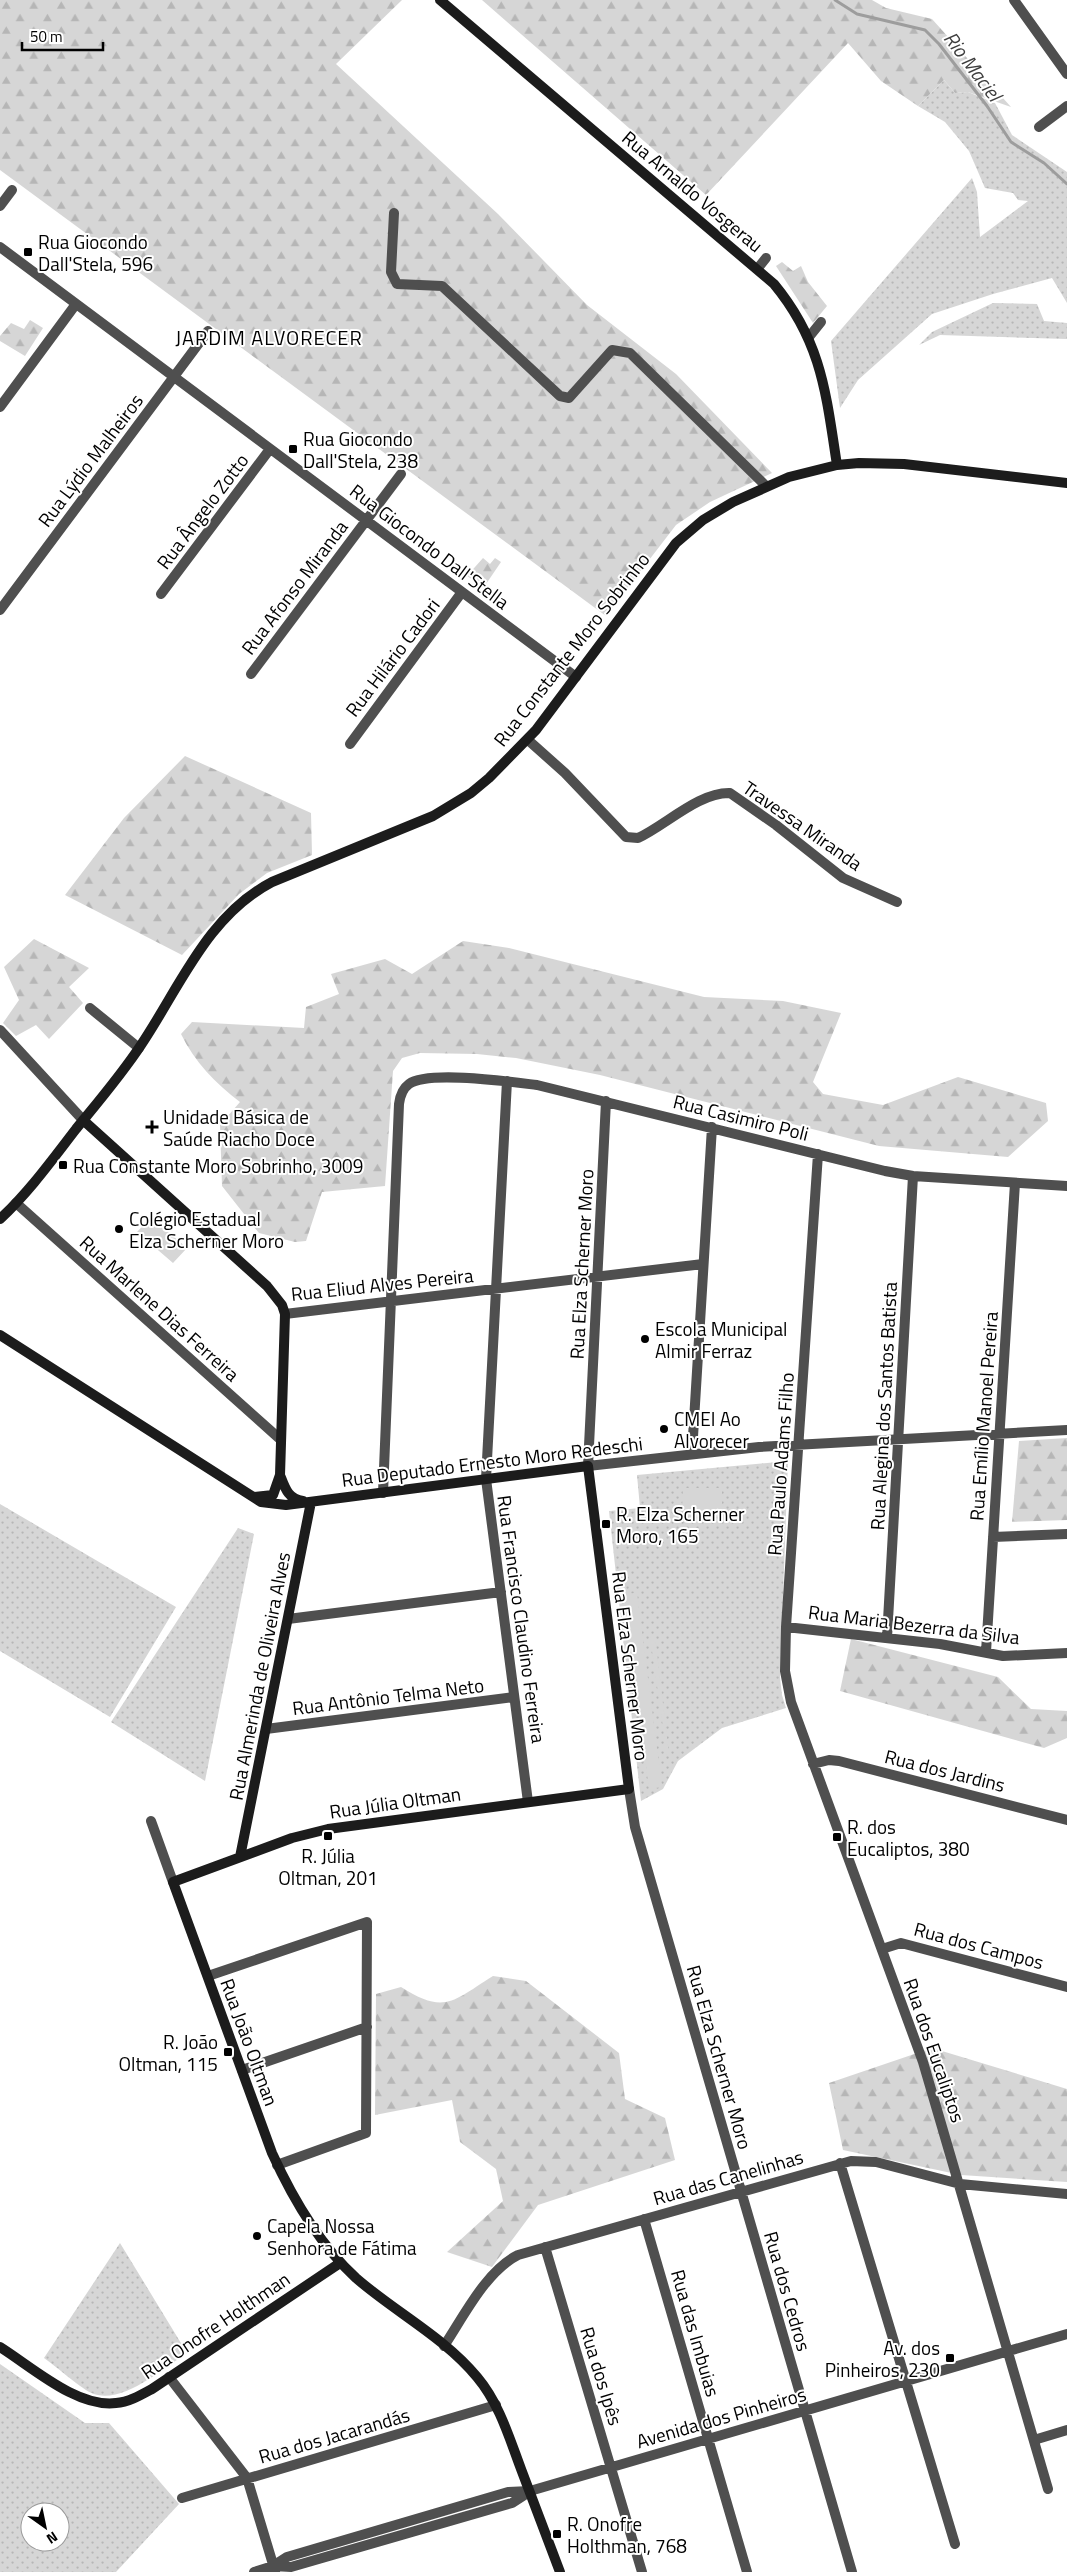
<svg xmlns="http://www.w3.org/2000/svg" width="1067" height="2572" viewBox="0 0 1067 2572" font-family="'Titillium Web',sans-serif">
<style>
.grass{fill:url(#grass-dots);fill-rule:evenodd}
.forest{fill:url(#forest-firs)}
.green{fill:#d6d6d6}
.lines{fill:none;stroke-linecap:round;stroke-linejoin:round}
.stream{stroke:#9d9d9d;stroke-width:3}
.street{stroke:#4f4f4f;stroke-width:10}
.secondary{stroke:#1c1c1c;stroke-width:10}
.poi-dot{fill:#000;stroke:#fff;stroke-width:2}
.labels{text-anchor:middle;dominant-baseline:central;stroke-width:4;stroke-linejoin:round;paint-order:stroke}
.street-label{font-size:19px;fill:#000;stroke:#fff}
.poi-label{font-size:19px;fill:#000;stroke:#fff;text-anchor:start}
.water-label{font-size:20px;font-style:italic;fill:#3e3e3e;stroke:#fff}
.neighbourhood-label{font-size:20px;letter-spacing:1px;fill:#000;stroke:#fff}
</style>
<defs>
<pattern id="grass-dots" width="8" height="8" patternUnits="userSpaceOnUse" patternTransform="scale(1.25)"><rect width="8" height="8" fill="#d6d6d6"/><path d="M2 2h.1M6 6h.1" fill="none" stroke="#b6b6b6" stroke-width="1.8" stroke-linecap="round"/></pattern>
<pattern id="forest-firs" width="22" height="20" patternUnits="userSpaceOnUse" patternTransform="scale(1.25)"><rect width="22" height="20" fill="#d6d6d6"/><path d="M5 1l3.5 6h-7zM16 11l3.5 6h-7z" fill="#b6b6b6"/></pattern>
</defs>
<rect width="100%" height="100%" fill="#fff"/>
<!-- grass -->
<path class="grass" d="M944 80 955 93 968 92 995 103 1012 135 1067 172V303L1052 278 993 294 932 314 858 380 840 408 831 341 972 178 977 192 980 237 1028 201 1018 200 1013 193 985 188 969 151 945 122 918 106Z
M993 303 1037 304 1044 321 1067 323V339L940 335 919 345 932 332Z
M788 1461 780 1677 782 1695 786 1708 722 1728 678 1761 663 1789 641 1801 609 1511 640 1508 637 1475Z
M0 1504 176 1607 110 1717 0 1651Z
M238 1528 254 1534 205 1781 111 1722Z
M120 2243 187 2353C164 2368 123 2404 94 2394 82 2390 56 2366 44 2358Z
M0 2364 85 2423H109L179 2504 116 2572H0ZM30 2512H60V2542H30Z"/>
<!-- forest -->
<path class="forest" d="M0 0H402L336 64 498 214 587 305 676 374 772 473 710 502 676 525 606 616 0 170Z
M482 0H872L886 8 932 19 1011 107 968 92 955 93 944 80 918 106 881 81 848 43 706 195Z
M782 262 793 271 801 266 808 282 827 306 813 323 776 266Z
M30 320 43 328 25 356 0 341V336L11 323 24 329Z
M483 558 490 564 495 558 501 562 484 587 467 576Z
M185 756 311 813 312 855 267 873 239 894 182 955 65 895 124 818Z
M34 939 89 968 69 987 83 1003 49 1039 36 1025 16 1036 3 1023 19 1000 4 967Z
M463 941 509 948 704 997 783 1001 841 1013 813 1082 823 1094 883 1105 958 1077 1046 1103 1048 1121 1008 1157 879 1146 600 1075 516 1058 477 1054 420 1053 402 1058 393 1071 385 1186 322 1192 306 1241 295 1242 259 1233 222 1186 220 1125 240 1102C216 1084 194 1061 181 1034L192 1022 304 1028 306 1007 339 994 331 974 385 959 412 974Z
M1067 1438V1520L1012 1522 1019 1441Z
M851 1639 998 1677 1031 1709 1067 1711V1738L1044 1748 840 1691Z
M493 1976 526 1981 619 2053 625 2099 665 2118 675 2160 538 2205 492 2267 447 2252 503 2201 496 2169 460 2142 452 2100 375 2115 376 1994 401 1987C445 2015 453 2001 493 1976Z
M932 2048 1067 2089V2182L961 2175 843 2150 829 2083Z"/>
<!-- green -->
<path class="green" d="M151 1217 187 1248 173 1263 137 1232Z
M683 1488H722V1511L682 1510Z
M637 1593 662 1787 649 1789 624 1594Z
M655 1636 669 1755H667L650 1637Z"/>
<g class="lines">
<!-- stream -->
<path class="stream" d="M835 0 857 14 925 30 939 44 987 106 1011 142 1044 163 1067 184"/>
<!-- street -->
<path class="street" d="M1014 0 1067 74
M1039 127 1067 106
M0 206 12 190
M394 213 391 272 397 284 442 286 560 396 569 398 612 350 630 353 766 486
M0 247 576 677
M758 268 766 258
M809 337 821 322
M0 407 76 304
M161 594 270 449
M0 610 208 331
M251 674 401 474
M528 740 565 773 626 837 638 838C666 825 699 792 730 793L776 825 843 878 897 902
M350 744 462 592
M90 1008 139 1048
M0 1030 83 1120
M507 1081 486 1479 528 1802
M606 1101 588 1466 759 1447 1067 1430
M818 1154 786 1627 785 1671 791 1702 923 2062 1048 2489
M16 1203 281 1440
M285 1314 703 1264
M692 1453 712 1127
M383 1493 399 1104C400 1096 402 1089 409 1084 428 1070 512 1082 537 1085L885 1171 913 1176 1067 1186
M993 1537 1067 1534
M288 1619 501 1592
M786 1627 940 1644 1003 1656 1067 1653
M887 1638 913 1176
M986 1652 1015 1183
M266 1729 514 1697
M813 1764 829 1760 839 1761 1067 1820
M629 1789 635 1827 852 2572
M151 1821 173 1882
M882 1949 901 1943 1067 1987
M208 1976 367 1922 366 2133 277 2165
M242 2070 367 2027
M840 2163 955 2544
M644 2219 747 2572
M545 2247 642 2572
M444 2346C464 2316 486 2271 518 2255L851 2161 876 2162 960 2184 1067 2194
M169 2377 247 2478 275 2571
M1034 2440 1067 2430
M182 2498 496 2405
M273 2566 291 2567 512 2503 529 2492
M254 2572 273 2566 287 2557 508 2492 530 2491 1067 2334"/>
<!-- secondary -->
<path class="secondary" d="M440 0 774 284C822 342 826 394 837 465
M83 1120 267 1286 282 1305 285 1314 280 1475 273 1495 254 1497
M0 1219C29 1192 52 1160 76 1129 98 1102 122 1074 141 1045 180 987 207 916 272 882L433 816 471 793 489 778 536 730 676 543 703 520 733 502 789 477 837 465 859 463 904 464 1067 483
M0 1335 261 1502 286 1505 588 1466 629 1789 328 1829 292 1838 173 1882 272 2153C292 2197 320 2245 356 2278 395 2312 444 2337 477 2377 499 2403 509 2437 521 2469 534 2503 547 2538 560 2572
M280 1475C285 1488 288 1499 303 1501
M240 1857 311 1502
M0 2347C32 2367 77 2408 116 2403 129 2402 141 2395 152 2389L340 2263"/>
</g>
<!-- markers -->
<g class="poi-dot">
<rect x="23" y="247" width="10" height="10" rx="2.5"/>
<rect x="288" y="444" width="10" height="10" rx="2.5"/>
<path d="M149.5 1119.5h5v5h5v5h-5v5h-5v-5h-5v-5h5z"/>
<rect x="58" y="1160" width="10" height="10" rx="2.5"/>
<circle cx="119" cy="1229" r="5"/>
<circle cx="645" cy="1339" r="5"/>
<circle cx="664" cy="1429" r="5"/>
<rect x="601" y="1519" width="10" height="10" rx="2.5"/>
<rect x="323" y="1831" width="10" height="10" rx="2.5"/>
<rect x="832" y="1832" width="10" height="10" rx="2.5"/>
<rect x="223" y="2047" width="10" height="10" rx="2.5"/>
<circle cx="257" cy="2236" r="5"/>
<rect x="945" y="2353" width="10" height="10" rx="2.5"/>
<rect x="552" y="2529" width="10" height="10" rx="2.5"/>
</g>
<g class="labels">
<!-- street labels -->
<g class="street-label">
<text transform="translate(693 191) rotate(40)">Rua Arnaldo Vosgerau</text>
<text transform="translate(90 460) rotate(-53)">Rua Lýdio Malheiros</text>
<text transform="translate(202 511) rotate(-53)">Rua Ângelo Zotto</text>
<text transform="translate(430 546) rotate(37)">Rua Giocondo Dall'Stella</text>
<text transform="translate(294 587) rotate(-53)">Rua Afonso Miranda</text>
<text transform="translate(571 649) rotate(-52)">Rua Constante Moro Sobrinho</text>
<text transform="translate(392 657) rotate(-53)">Rua Hilário Cadori</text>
<text transform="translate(803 825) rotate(35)">Travessa Miranda</text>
<text transform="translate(741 1117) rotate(14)">Rua Casimiro Poli</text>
<text transform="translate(581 1264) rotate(-87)">Rua Elza Scherner Moro</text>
<text transform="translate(382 1284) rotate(-6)">Rua Eliud Alves Pereira</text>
<text transform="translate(160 1308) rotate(42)">Rua Marlene Dias Ferreira</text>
<text transform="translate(883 1406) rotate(-87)">Rua Alegina dos Santos Batista</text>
<text transform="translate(983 1416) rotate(-86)">Rua Emílio Manoel Pereira</text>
<text transform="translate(492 1461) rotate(-7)">Rua Deputado Ernesto Moro Redeschi</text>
<text transform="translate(780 1464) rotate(-86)">Rua Paulo Adams Filho</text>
<text transform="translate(522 1619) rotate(82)">Rua Francisco Claudino Ferreira</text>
<text transform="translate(914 1624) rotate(7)">Rua Maria Bezerra da Silva</text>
<text transform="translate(631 1666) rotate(83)">Rua Elza Scherner Moro</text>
<text transform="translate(259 1676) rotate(-79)">Rua Almerinda de Oliveira Alves</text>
<text transform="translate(388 1696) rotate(-7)">Rua Antônio Telma Neto</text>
<text transform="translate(945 1770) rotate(14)">Rua dos Jardins</text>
<text transform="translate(395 1802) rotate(-8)">Rua Júlia Oltman</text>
<text transform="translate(979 1945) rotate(15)">Rua dos Campos</text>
<text transform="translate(250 2042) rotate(70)">Rua João Oltman</text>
<text transform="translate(935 2050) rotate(71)">Rua dos Eucaliptos</text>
<text transform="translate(720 2057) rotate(74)">Rua Elza Scherner Moro</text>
<text transform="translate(728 2177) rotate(-16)">Rua das Canelinhas</text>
<text transform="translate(788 2291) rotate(74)">Rua dos Cedros</text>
<text transform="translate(215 2325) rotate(-34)">Rua Onofre Holthman</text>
<text transform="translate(696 2333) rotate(74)">Rua das Imbuias</text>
<text transform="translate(602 2376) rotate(73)">Rua dos Ipês</text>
<text transform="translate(721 2417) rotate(-16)">Avenida dos Pinheiros</text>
<text transform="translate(334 2435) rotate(-16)">Rua dos Jacarandás</text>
</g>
<!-- poi labels -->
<g class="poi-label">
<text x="38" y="241">Rua Giocondo<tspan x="38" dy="22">Dall'Stela, 596</tspan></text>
<text x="303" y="438">Rua Giocondo<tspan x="303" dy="22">Dall'Stela, 238</tspan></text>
<text x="163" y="1116">Unidade Básica de<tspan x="163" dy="22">Saúde Riacho Doce</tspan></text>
<text x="73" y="1165">Rua Constante Moro Sobrinho, 3009</text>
<text x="129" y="1218">Colégio Estadual<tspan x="129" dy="22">Elza Scherner Moro</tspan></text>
<text x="655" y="1328">Escola Municipal<tspan x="655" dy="22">Almir Ferraz</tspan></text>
<text x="674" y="1418">CMEI Ao<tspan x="674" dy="22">Alvorecer</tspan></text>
<text x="616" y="1513">R. Elza Scherner<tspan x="616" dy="22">Moro, 165</tspan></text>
<text x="847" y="1826">R. dos<tspan x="847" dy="22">Eucaliptos, 380</tspan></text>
<text x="328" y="1855" text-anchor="middle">R. Júlia<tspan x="328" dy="22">Oltman, 201</tspan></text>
<text x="218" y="2041" text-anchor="end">R. João<tspan x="218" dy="22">Oltman, 115</tspan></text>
<text x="267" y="2225">Capela Nossa<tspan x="267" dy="22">Senhora de Fátima</tspan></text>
<text x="940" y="2347" text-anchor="end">Av. dos<tspan x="940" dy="22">Pinheiros, 230</tspan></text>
<text x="567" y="2523">R. Onofre<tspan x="567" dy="22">Holthman, 768</tspan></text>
</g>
<!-- water labels -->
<g class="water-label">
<text transform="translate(973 66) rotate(53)">Rio Maciel</text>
</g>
<!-- neighbourhood labels -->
<g class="neighbourhood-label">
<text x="269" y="337">JARDIM ALVORECER</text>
</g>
</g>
<!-- north arrow -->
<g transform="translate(45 2527) rotate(147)"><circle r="24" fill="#ffffff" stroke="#999999"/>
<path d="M0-4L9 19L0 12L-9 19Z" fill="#000000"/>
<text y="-8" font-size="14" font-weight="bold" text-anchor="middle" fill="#000000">N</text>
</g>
<!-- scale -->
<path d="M22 42v8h81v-8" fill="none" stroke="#000000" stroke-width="2.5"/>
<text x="30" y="42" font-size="15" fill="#000000" stroke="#ffffff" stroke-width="4" paint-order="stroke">50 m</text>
</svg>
